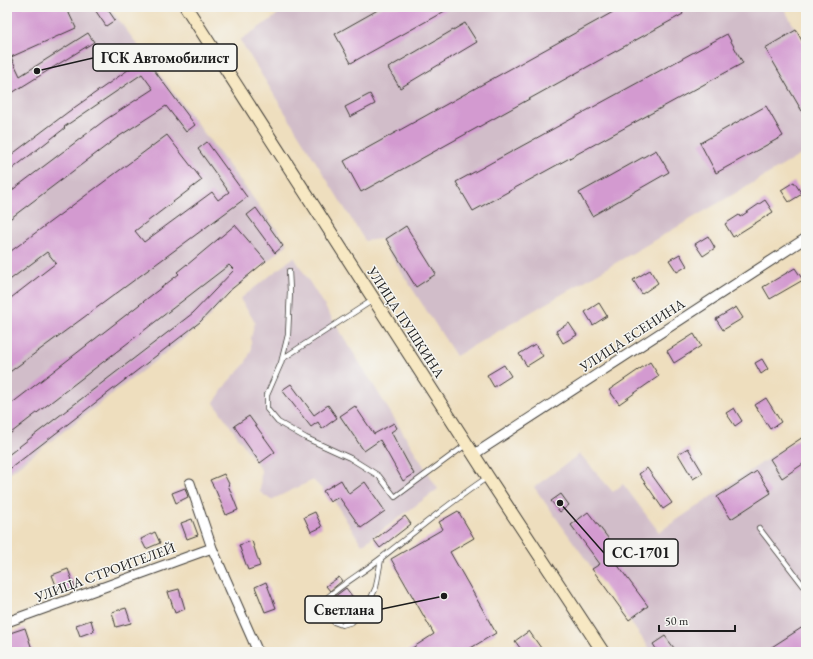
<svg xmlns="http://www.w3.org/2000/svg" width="813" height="659" viewBox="0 0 813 659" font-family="'EB Garamond',serif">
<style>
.industrial{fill:#d1bdc9}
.building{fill:#d39ad0}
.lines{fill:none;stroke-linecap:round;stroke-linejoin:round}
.service-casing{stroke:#3c3934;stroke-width:6}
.minor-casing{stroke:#3c3934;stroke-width:11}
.secondary-casing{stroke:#3c3934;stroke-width:14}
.service{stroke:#fff;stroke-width:4.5}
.minor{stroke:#fff;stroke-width:9}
.secondary{stroke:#f7e8c3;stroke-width:12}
.labels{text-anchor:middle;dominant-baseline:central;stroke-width:3;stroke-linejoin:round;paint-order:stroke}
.street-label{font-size:14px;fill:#1c1c1c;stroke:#f6f6f2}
.leader{fill:none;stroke:#1c1c1c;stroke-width:1.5}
.callout-dot{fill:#1c1c1c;stroke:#f6f6f2;stroke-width:1.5}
.callout{fill:#f6f6f2;stroke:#1c1c1c;stroke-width:1.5}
.callout-label{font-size:15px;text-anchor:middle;font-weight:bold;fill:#1c1c1c}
</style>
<rect width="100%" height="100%" fill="#f6f6f2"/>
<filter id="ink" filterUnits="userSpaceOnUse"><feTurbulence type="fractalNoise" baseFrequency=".025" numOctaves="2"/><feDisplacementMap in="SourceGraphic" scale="8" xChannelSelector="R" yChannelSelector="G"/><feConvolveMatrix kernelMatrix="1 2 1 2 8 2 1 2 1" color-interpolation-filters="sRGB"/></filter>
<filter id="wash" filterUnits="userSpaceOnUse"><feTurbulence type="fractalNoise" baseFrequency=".012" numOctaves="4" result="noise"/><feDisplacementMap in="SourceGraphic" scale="16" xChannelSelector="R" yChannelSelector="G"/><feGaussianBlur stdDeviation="0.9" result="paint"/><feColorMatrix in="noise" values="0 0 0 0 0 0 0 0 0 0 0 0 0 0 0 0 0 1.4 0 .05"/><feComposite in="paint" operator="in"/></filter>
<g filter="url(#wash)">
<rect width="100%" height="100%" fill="#eedebe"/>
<!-- industrial -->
<path class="industrial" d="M7 7H109L288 244 232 291 203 324 7 475Z
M279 7H783L806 47V152L456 356 380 239 365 241 240 40 272 19 282 10Z
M294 257 438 489 362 545 334 501 313 480 271 500 260 492 261 470 214 403 227 383 245 364 251 351V338L255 322 240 299Z
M806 433V652H652L534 487 580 454 613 492 623 484 659 532Z"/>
<g id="blocks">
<!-- building -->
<path class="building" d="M15 7H66L76 28 11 57 20 76 88 33 94 42 7 96V11Z
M93 7H106L115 20 106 26Z
M383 7H452L351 63 335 34Z
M622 7H680L683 14 361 192 344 161Z
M465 23 477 42 400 88 388 68Z
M796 30 806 48V118L765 48Z
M727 34 743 63 473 211 456 182Z
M145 58 195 125 186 132 166 106 118 137 7 221V194L105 120 153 89 142 74 64 127 65 128 7 173V158L68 112Z
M370 94 375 104 350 117 345 107Z
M766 106 783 136 716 173 700 143Z
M167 135 202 180 135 231 144 242 212 192 218 200 229 192 198 149 207 142 247 197 7 374V301L56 263 47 252 7 282V254Z
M656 150 669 172 592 216 579 193Z
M794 182 802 194 789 202 781 190Z
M765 200 773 212 733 237 725 224 739 215 740 217Z
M256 208 283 246 275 253 247 215Z
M235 225 266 261 228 292 200 322 7 471V456L193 313 234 270 229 265 7 436V407L179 274 177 272 187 264V265Z
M406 226 436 274 416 287 386 239Z
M708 236 715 248 703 256 695 244Z
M680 254 687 266 677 272 669 260Z
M795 268 803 280 770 299 763 287Z
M650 270 658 283 642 294 633 280Z
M599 303 607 316 593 325 585 312Z
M736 307 743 318 723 330 716 319Z
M569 323 577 335 563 343 556 331Z
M694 334 701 346 674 363 667 351Z
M535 344 543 356 527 366 519 354Z
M762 359 768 369 761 374 755 363Z
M650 362 659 376 619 404 609 390Z
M504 365 511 376 494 387 487 375Z
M291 384 314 415 328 405 337 418 322 429 318 422 311 427 282 390Z
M766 398 781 422 770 429 755 405Z
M355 406 374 434 394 423 397 428 391 432 414 474 403 481 380 440 364 451 340 416Z
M734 408 742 421 735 426 726 413Z
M249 416 275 452 260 463 234 426Z
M806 435V462L782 478 770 459Z
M688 448 703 473 693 479 678 454Z
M647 468 672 503 663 509 639 474Z
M757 471 771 493 731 519 717 497Z
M224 474 229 484 228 485 238 510 226 515 216 491 210 480Z
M341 480 349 494 365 482 385 511 361 528 339 497 330 502 323 491Z
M185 488 188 497 176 503 172 493Z
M561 494 569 505 560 512 551 501Z
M458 511 474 538 450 552 496 633 464 652H406L434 634 391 559 443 529 439 522Z
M315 512 322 527 311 532 304 517Z
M588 512 612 543 605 548 648 606 629 620 592 569 600 564 571 525Z
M405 516 411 524 380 548 374 540Z
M192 519 198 535 187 539 181 523Z
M155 532 160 543 146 549 141 539Z
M252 541 260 566 248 570 239 545Z
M68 569 75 588 59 593 52 575Z
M339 577 342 581 330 591 326 586Z
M266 582 276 608 265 612 255 587Z
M346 588 361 608 349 618 334 597Z
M179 589 185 609 175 613 168 592Z
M126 608 131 623 116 627 112 612Z
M91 620 94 631 80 636 76 625Z
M806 625V652H764Z
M25 628 33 652H11L7 639V634Z
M529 631 541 648 535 652H523L515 641Z
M665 636 677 652H658L653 644Z"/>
</g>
</g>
<g filter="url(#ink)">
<use href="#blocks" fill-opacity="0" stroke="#3c3934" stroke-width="1"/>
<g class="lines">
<defs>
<path id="service" d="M289 271 290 291 288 335 281 363 267 395V409L278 422 306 438 350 458 379 476 395 497 467 444
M282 359 373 300
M759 528 806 589
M381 559 376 587 367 607 352 622 342 625 334 622 327 610 328 597C344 583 363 572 380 559 416 531 450 502 488 477"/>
<path id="minor" d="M473 455 806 238
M212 548 258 652
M7 622 212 548 190 483"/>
<path id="secondary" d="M186 7 488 477 603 652"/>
</defs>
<!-- service casing -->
<use href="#service" class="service-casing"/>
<!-- minor casing -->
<use href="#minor" class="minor-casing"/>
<!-- secondary casing -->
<use href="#secondary" class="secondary-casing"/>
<!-- service -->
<use href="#service" class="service"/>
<!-- minor -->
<use href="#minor" class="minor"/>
<!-- secondary -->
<use href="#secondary" class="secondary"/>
</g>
</g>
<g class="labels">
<!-- street labels -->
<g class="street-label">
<text transform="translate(406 322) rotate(57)">УЛИЦА ПУШКИНА</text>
<text transform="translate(632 335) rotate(-33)">УЛИЦА ЕСЕНИНА</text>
<text transform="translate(105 572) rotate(-20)">УЛИЦА СТРОИТЕЛЕЙ</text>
</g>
</g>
<!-- callouts -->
<path class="leader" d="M37 71L93 58M560 503L604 553M444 596L382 609"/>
<g class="callout-dot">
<circle cx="37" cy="71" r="4"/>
<circle cx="560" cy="503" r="4"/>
<circle cx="444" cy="596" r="4"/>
</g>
<g class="callout">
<rect x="93" y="44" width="144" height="27" rx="4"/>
<rect x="604" y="539" width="74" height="27" rx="4"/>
<rect x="305" y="596" width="77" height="27" rx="4"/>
</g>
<g class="callout-label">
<text x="165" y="63">ГСК Автомобилист</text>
<text x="641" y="558">СС-1701</text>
<text x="344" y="615">Светлана</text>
</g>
<!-- margin -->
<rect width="813" height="659" fill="none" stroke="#f6f6f2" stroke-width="24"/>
<!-- scale -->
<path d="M659 625v6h76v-6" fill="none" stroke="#1c1c1c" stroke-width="2"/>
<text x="665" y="625" font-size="12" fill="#1c1c1c" stroke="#f6f6f2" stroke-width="3" paint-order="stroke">50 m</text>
</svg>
